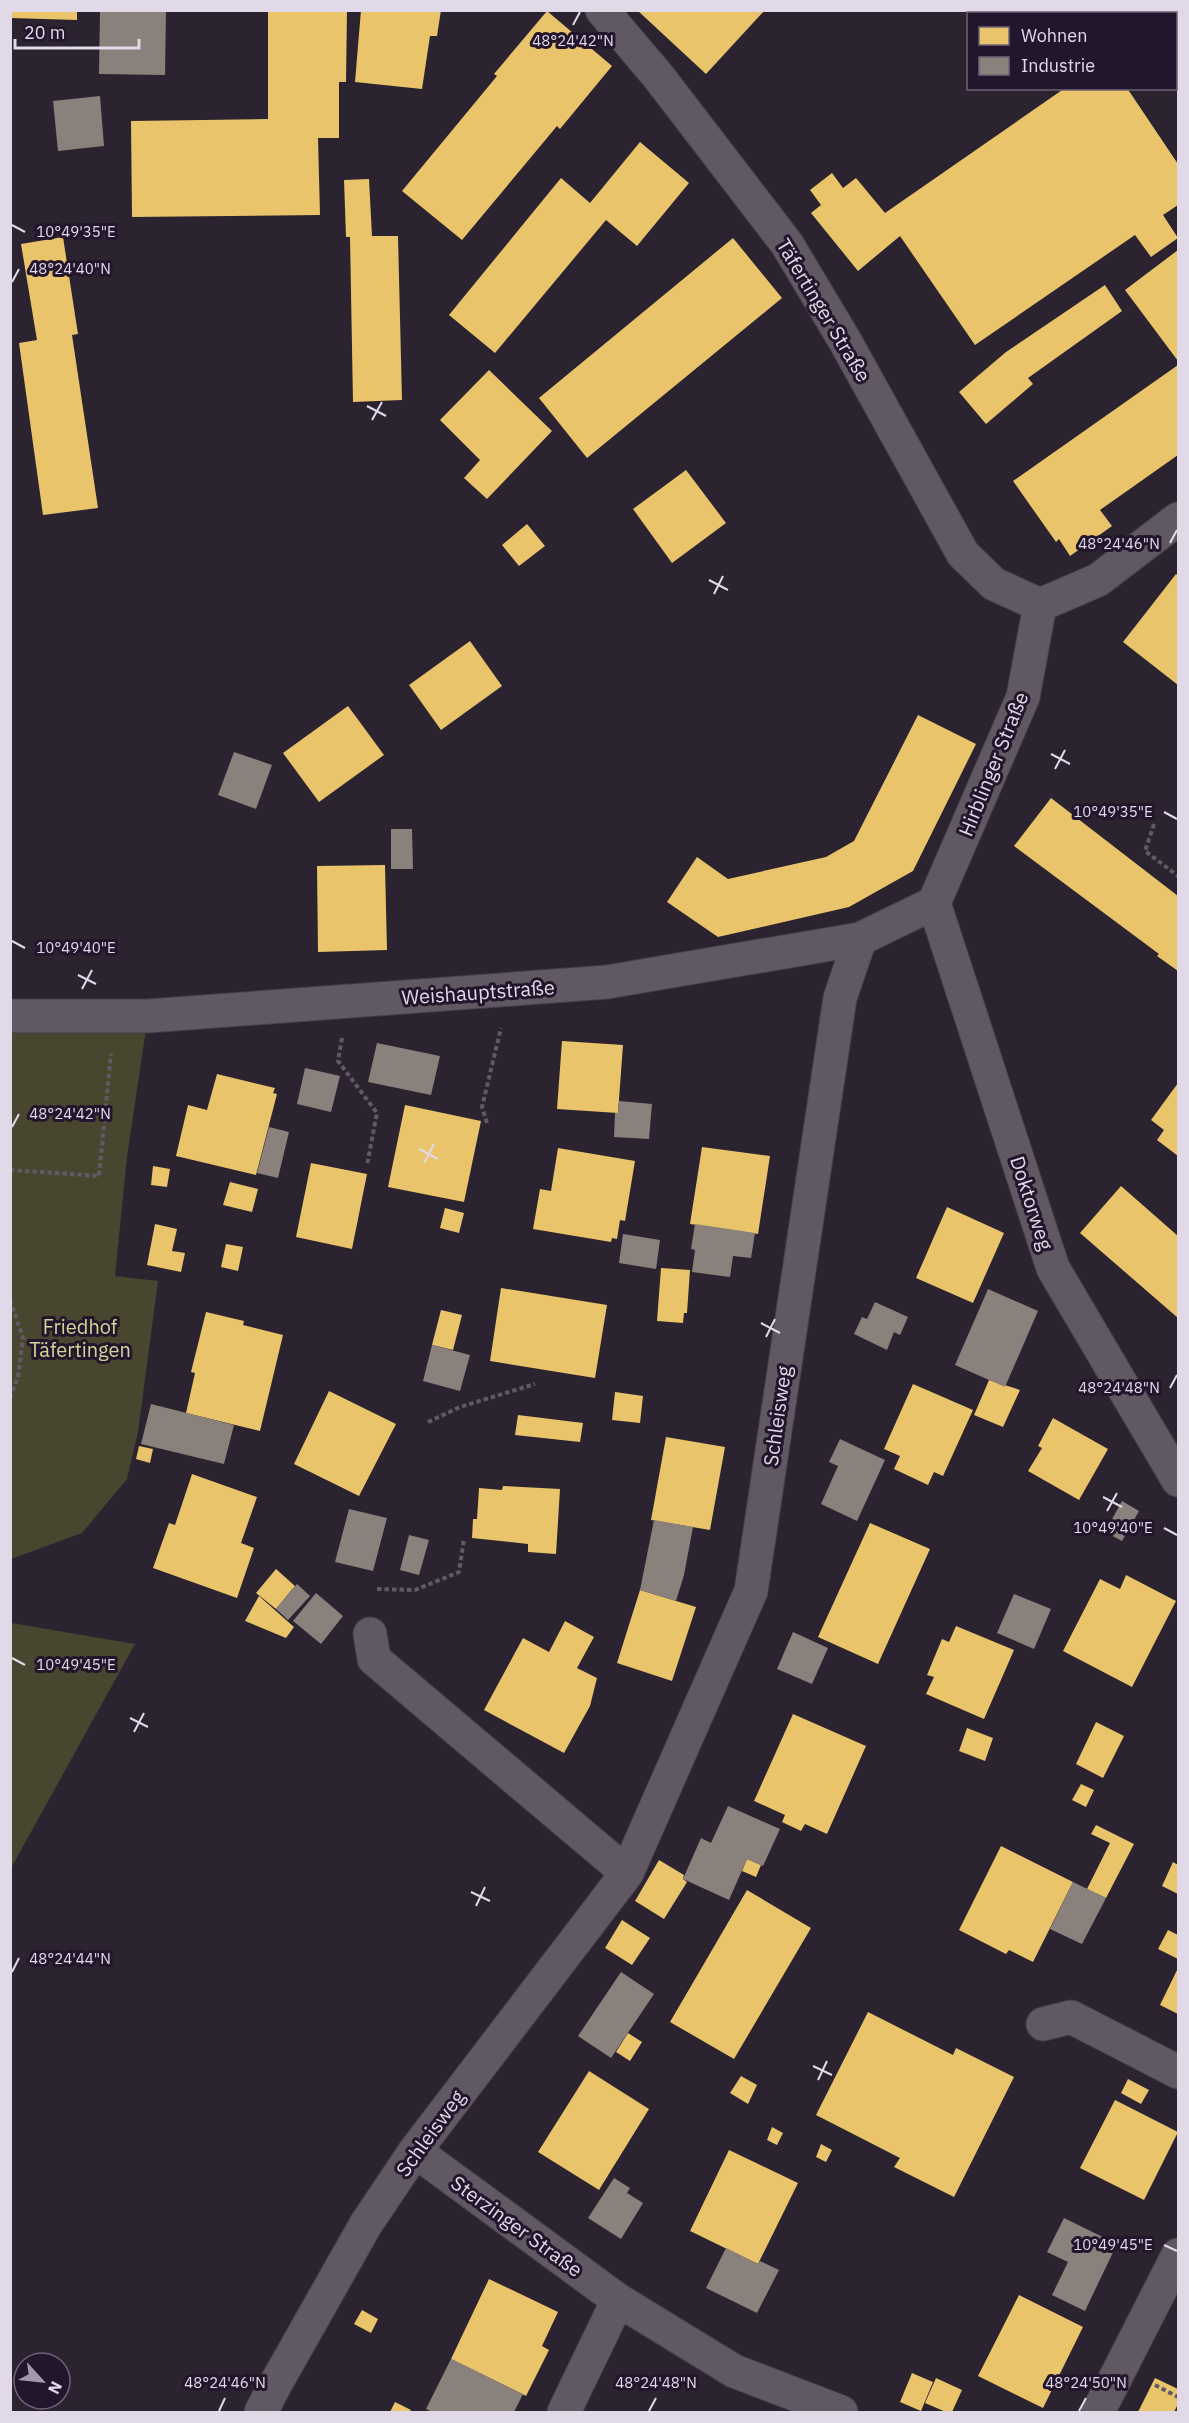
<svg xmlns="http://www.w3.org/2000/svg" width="1189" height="2423" viewBox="0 0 1189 2423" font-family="'IBM Plex Sans',sans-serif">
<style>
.green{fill:#48462f}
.homes{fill:#e9c46a}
.industry{fill:#8a817c}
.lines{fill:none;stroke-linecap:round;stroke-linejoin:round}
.minor-casing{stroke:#453f49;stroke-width:35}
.path{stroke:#615a65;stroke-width:4;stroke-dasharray:4.5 3;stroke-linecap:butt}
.minor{stroke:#605964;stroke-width:33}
.ticks{fill:none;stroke:#e2d9e8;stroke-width:2}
.labels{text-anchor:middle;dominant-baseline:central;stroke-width:6;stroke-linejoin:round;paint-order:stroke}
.street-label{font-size:20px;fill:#e2d9e8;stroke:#23152b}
.park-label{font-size:20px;fill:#d5d498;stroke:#23152b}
.ticks-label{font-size:15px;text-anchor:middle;fill:#e2d9e8;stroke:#23152b;stroke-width:6;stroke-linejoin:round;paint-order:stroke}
</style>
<rect width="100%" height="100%" fill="#2b2330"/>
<!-- green -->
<path class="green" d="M11 1016H148L127 1157 115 1276 158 1281 138 1432 127 1479 82 1533 11 1559Z
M11 1623 135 1644 11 1868 10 1623Z"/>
<!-- homes -->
<path class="homes" d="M10 10H77V20L10 18Z
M268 10H347L346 82H339V138H318L320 215 132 217 131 121 268 119Z
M361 10H441L437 36H430L422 89 355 82Z
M637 10H765L706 74Z
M547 11 612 66 560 129 557 126 462 240 402 191 497 76 494 74Z
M1065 88H1127L1178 164V205L1163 215 1178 238 1151 257 1135 235 975 345 900 236 858 271 811 213 821 205 810 190 832 173 843 188 856 178 885 213Z
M640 142 689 183 637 246 606 220 495 353 449 315 561 178 590 203Z
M369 179 372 236H398L402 400 353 402 350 237H346L344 180Z
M63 237 78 334 72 335 98 508 43 515 19 343 37 340 21 244Z
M733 238 782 298 587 458 539 398Z
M1178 250V361L1125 290Z
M1105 285 1122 311 1028 378 1033 384 986 424 959 392 1006 352Z
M1178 365V455L1100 510 1112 526 1070 556 1059 539 1056 542 1013 481Z
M489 370 552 431 487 499 464 478 480 460 440 420Z
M686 470 726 523 672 563 633 509Z
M527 524 545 546 519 566 502 545Z
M1176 574 1178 576V685L1123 642Z
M470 641 502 686 441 730 409 685Z
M348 706 384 755 319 802 283 753Z
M918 715 976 744 913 871 849 907 718 937 667 902 697 857 728 879 826 857 854 841Z
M1051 798 1178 896V971L1157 956 1159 954 1014 846Z
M385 865 387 950 318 952 317 866Z
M562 1041 623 1045 618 1113 557 1109Z
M217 1074 275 1088 273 1093 277 1094 256 1175 176 1156 188 1105 207 1110Z
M1178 1083V1156L1157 1140 1164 1130 1151 1120Z
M405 1105 481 1121 464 1202 388 1187Z
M702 1147 770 1156 758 1234 690 1224Z
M558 1148 635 1161 625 1221 620 1220 617 1239 612 1238 611 1242 533 1229 540 1189 551 1191Z
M311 1163 367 1174 352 1249 296 1237Z
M153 1166 170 1169 167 1187 151 1185Z
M230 1182 258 1189 252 1212 223 1205Z
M1121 1186 1178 1236V1318L1080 1233Z
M947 1207 1004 1233 973 1303 916 1278Z
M445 1208 464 1213 459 1233 440 1228Z
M155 1224 177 1229 172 1251 185 1253 181 1272 147 1265Z
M226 1244 243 1247 238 1271 221 1267Z
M661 1268 690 1270 687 1313H684L683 1323 657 1321Z
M501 1288 607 1305 595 1378 490 1361Z
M441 1310 462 1315 453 1350 432 1345Z
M206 1312 244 1321 243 1325 283 1335 260 1431 186 1413 195 1373 191 1372Z
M989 1380 1020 1390 1003 1427 974 1415Z
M913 1384 973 1410 943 1476 934 1472 928 1485 894 1469 900 1456 884 1449Z
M329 1391 396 1424 359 1496 294 1464Z
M615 1392 643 1396 640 1423 612 1420Z
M518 1415 583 1423 580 1442 515 1435Z
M1053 1418 1108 1449 1079 1500 1028 1471 1042 1448 1038 1446Z
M666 1437 725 1447 710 1530 651 1520Z
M139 1446 153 1449 150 1463 136 1459Z
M192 1474 257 1497 241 1543 254 1548 237 1598 153 1568 169 1523 175 1525Z
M503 1486 560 1489 556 1554 528 1552V1544L472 1538 473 1519H477L479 1488 502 1490Z
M870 1523 930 1549 878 1664 818 1637Z
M276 1569 295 1586 276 1609 256 1593Z
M1126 1575 1176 1601 1132 1687 1063 1651 1100 1579 1120 1589Z
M640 1590 696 1607 672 1681 617 1663Z
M259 1596 294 1627 286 1638 245 1621Z
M565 1621 594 1637 577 1668 597 1678 590 1706 564 1753 484 1710 523 1638 549 1652Z
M956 1626 1014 1650 984 1719 926 1694 934 1677 927 1675 942 1639 949 1642Z
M793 1714 866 1746 827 1834 805 1824 801 1831 782 1822 785 1815 754 1801Z
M1096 1722 1124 1736 1103 1778 1076 1764Z
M967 1728 993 1738 985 1761 959 1751Z
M1081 1784 1094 1790 1086 1807 1072 1800Z
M1096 1825 1134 1844 1106 1898 1087 1889 1110 1843 1091 1834Z
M1001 1846 1073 1882 1033 1962 1009 1950 1006 1954 959 1930Z
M747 1859 761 1865 756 1877 742 1871Z
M659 1860 684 1875 683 1879 687 1882 664 1919 635 1901Z
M1173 1862 1178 1865V1894L1162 1886Z
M747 1890 811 1928 734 2059 670 2022Z
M622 1920 650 1938 632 1965 605 1948Z
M1168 1930 1178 1935V1959L1158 1949Z
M1178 1968V2014L1160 2005Z
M868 2012 953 2055 956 2048 1014 2077 954 2197 894 2167 900 2158 816 2115Z
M628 2033 642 2042 630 2061 616 2052Z
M589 2071 649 2109 599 2190 538 2152Z
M741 2076 757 2085 748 2104 730 2093Z
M1128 2079 1149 2090 1141 2104 1121 2093Z
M1115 2100 1178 2132 1144 2200 1080 2168Z
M772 2127 783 2133 777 2145 767 2140Z
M821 2144 832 2150 826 2162 816 2157Z
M729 2150 798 2183 758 2264 690 2231Z
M489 2279 558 2312 542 2346 549 2350 526 2396 451 2359Z
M1019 2295 1083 2327 1043 2408 978 2376Z
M362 2310 378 2319 371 2333 354 2324Z
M912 2373 933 2382 921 2411 900 2402Z
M936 2378 962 2390 952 2412H946L925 2403Z
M1155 2378 1178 2389V2404L1174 2412H1138Z
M395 2402 411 2410 409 2412H390Z"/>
<!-- industry -->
<path class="industry" d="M100 10H166L165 75 99 74Z
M100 96 104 146 58 151 53 101Z
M234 752 272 765 256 809 218 795Z
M391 829H412L413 869H391Z
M377 1043 440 1056 431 1095 368 1082Z
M305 1068 340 1076 331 1112 297 1104Z
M619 1101 652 1104 649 1139 614 1137 615 1113H618Z
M269 1127 289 1132 278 1178 257 1173Z
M695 1224 755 1233 751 1258 733 1256 730 1277 692 1272 695 1250 691 1249Z
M623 1234 660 1240 656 1269 619 1263Z
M988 1289 1038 1311 1005 1387 955 1365Z
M875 1302 908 1317 900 1335 894 1332 887 1350 854 1334 862 1317 867 1319Z
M432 1345 470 1355 460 1391 423 1381Z
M151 1404 234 1425 224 1464 141 1444Z
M840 1439 885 1460 857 1521 821 1504 838 1466 829 1462Z
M1122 1501 1139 1511 1122 1541 1105 1532Z
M349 1509 387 1518 373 1571 335 1562Z
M654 1520 693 1527 684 1575 676 1601 640 1590Z
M409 1535 429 1540 419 1575 400 1570Z
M297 1584 310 1596 288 1620 276 1609Z
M316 1593 343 1616 321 1644 293 1621Z
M1014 1594 1051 1609 1034 1649 997 1633Z
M793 1632 828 1648 812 1684 777 1669Z
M728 1806 780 1829 763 1866 747 1859 729 1900 683 1879 701 1838 711 1843Z
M1073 1882 1106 1898 1082 1944 1050 1929Z
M621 1972 654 1994 611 2058 578 2036Z
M614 2178 630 2188 627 2193 643 2203 621 2239 588 2218Z
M1064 2218 1117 2244 1085 2311 1052 2295 1068 2262 1047 2252Z
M726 2248 758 2264 760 2261 779 2270 757 2313 706 2288Z
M451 2359 523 2394 514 2412H432L426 2409Z"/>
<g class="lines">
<defs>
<path id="minor" d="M602 10 658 76 787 244 845 341 963 554 994 584 1040 605
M1040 605 1098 580 1178 519
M934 903 1053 1268 1178 1480
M934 903 1023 697 1040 605
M10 1016H148L607 982 860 939 934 903
M370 1634 374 1659 627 1873
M1043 2024 1071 2017 1178 2072
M415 2151 618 2300 734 2371 841 2412
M261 2412 275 2385 366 2224 415 2151 627 1873 751 1591 840 998 860 939
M564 2412 618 2300
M1098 2412 1178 2255"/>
</defs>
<!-- minor casing -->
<use href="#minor" class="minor-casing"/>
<!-- path -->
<path class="path" d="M1154 824 1145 851 1178 876
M342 1038 338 1061 377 1113 367 1165
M487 1123 482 1107 501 1028
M10 1170 99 1176 111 1054
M10 1300 23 1338 18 1377 10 1398
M428 1422 460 1407 535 1384
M377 1589 415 1590 459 1572 464 1539
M1155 2385 1178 2397"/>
<!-- minor -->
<use href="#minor" class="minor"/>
</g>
<!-- ticks -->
<path class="ticks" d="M573 25 580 12M12 225 25 232M12 282 19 269M367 406 386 416M372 420 382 402M1170 543 1177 530M709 580 728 590M714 594 723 576M1051 754 1070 764M1055 769 1065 750M1164 812 1177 819M12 941 25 948M78 975 96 984M82 989 92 970M12 1127 19 1114M419 1149 438 1159M424 1163 434 1144M761 1323 780 1333M766 1337 775 1319M1170 1388 1177 1375M1103 1497 1122 1507M1107 1511 1117 1493M1164 1528 1177 1535M12 1658 25 1665M130 1718 148 1727M134 1732 144 1713M471 1892 490 1901M476 1906 485 1887M12 1972 19 1958M813 2066 832 2075M818 2080 827 2061M1164 2245 1177 2251M219 2411 225 2398M649 2411 656 2398M1079 2411 1086 2398"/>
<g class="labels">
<!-- street labels -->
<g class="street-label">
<text transform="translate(824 310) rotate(59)">Täfertinger Straße</text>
<text transform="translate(993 764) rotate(-68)">Hirblinger Straße</text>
<text transform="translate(478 992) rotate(-4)">Weishauptstraße</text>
<text transform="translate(1032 1203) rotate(72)">Doktorweg</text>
<text transform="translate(777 1416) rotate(-82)">Schleisweg</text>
<text transform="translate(430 2133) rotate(-54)">Schleisweg</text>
<text transform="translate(517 2226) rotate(36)">Sterzinger Straße</text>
</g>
<!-- park labels -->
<g class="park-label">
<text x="80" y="1326">Friedhof<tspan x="80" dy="23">Täfertingen</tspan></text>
</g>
</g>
<g class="ticks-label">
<text x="573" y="46">48°24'42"N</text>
<text x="76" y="237">10°49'35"E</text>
<text x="70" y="274">48°24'40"N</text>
<text x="1119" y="549">48°24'46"N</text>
<text x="1113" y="817">10°49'35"E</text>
<text x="76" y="953">10°49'40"E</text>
<text x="70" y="1119">48°24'42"N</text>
<text x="1119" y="1393">48°24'48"N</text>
<text x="1113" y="1533">10°49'40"E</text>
<text x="76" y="1670">10°49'45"E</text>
<text x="70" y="1964">48°24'44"N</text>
<text x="1113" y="2250">10°49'45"E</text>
<text x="225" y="2388">48°24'46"N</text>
<text x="656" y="2388">48°24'48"N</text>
<text x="1086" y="2388">48°24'50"N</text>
</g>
<!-- border -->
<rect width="1189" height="2423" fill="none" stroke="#e2d9e8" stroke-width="24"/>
<!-- legend -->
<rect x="967" y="12" width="210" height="78" fill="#23152b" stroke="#6f6377" stroke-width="1.5"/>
<rect x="979" y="27" width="30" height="18" fill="#e9c46a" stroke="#6f6377" stroke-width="1.5"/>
<text x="1021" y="42" font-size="18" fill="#e2d9e8">Wohnen</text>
<rect x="979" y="57" width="30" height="18" fill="#8a817c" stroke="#6f6377" stroke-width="1.5"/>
<text x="1021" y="72" font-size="18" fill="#e2d9e8">Industrie</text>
<!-- north arrow -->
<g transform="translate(42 2381) rotate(117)"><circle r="28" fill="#23152b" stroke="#6f6377" stroke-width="1.5"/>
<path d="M0-4.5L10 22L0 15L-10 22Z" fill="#a299a8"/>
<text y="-9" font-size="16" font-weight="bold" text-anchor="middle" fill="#e2d9e8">N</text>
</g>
<!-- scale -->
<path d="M15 39v9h124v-9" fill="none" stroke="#e2d9e8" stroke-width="3"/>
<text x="24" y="39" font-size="18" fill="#e2d9e8" stroke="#23152b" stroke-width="4.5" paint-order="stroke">20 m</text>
</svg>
